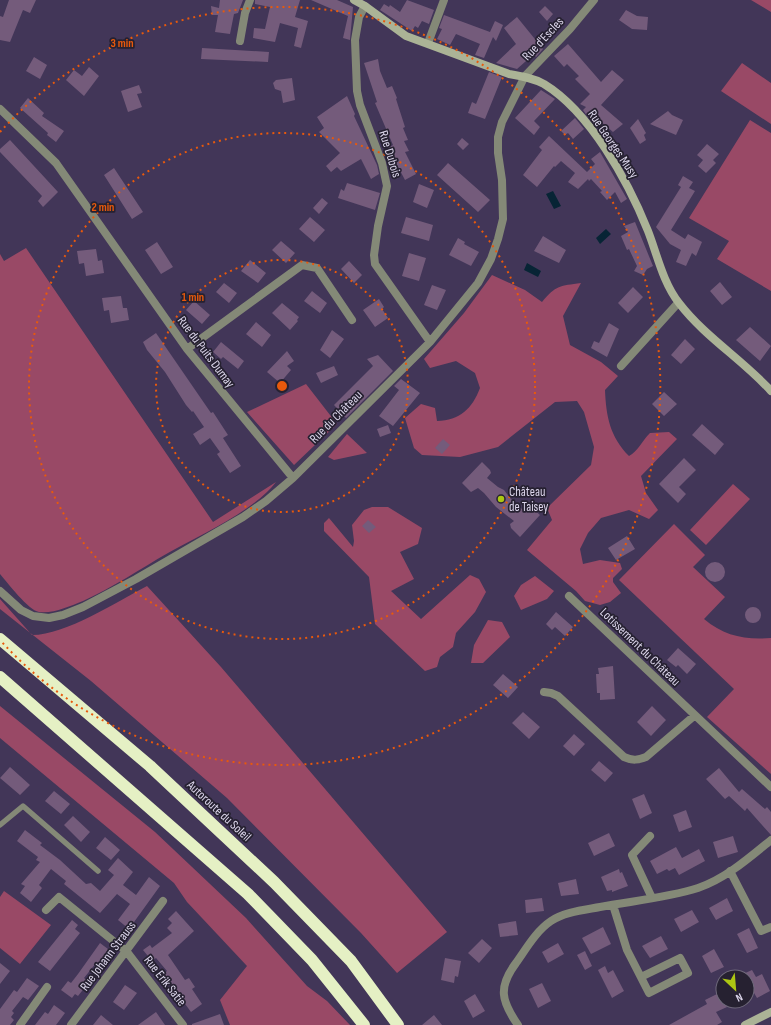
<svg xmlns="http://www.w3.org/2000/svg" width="771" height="1025" viewBox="0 0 771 1025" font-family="'Sofia Sans Condensed',sans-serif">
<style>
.green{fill:#994966}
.water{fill:#072435}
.building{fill:#745b7b}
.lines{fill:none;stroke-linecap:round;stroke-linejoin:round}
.lane{stroke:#848977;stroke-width:5.5}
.street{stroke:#848977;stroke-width:8}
.secondary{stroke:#abb396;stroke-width:8}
.highway{stroke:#e5f0c4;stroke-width:12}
.ring{fill:none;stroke:#e8590c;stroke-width:2;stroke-dasharray:2 4}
.poi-dot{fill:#acc613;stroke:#262131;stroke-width:1.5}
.labels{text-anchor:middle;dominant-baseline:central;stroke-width:3.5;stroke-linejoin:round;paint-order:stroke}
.street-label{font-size:13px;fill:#dcd6eb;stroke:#262131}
.poi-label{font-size:13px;fill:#dcd6eb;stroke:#262131;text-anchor:start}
.centre{fill:#e8590c;stroke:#262131;stroke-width:2}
.ring-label{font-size:12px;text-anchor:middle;font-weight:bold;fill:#e8590c;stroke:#262131;stroke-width:3.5;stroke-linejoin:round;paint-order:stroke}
</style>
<rect width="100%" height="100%" fill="#423658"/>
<!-- green -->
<path class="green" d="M751 0H771V12Z
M742 63 771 83V124L721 91Z
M750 120 771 133V291L717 259 729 241 689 218Z
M26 248 213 522 276 482C254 511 200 535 168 553 140 569 112 588 83 601 70 606 53 614 39 612 28 610 8 583 0 574V254L4 261Z
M492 275 525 290 542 302C556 285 560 286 581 283L563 316 570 345 601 362 618 376 605 390C606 416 610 437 629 456 638 451 642 441 650 433L669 432 677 439 641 476 646 493 658 510 649 519 629 510 601 518 588 533 580 549 583 564 600 560 620 563 622 569 613 578V582L621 593 610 602 600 605 585 601 576 591 527 550 552 520 547 508 591 465 594 447 584 412 577 401 555 402 498 447 460 457 422 455 414 448 405 418 421 404 435 408 437 421C460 420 472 409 480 388L475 373 456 361 430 368 424 359 464 313Z
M306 384 337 424 294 465 247 412Z
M347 434 367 453 334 460 328 457Z
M733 484 750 499 706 545 690 530Z
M372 507H388L422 528 418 544 400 552 414 579 391 591 421 619 470 575 479 579 486 592 475 612 456 633 453 647 440 657 437 667 425 671 375 624 369 577 324 531V523L329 518 353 547 354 541 352 525 364 510Z
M674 524 705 555 693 567 725 597 704 619C724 636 745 640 771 638V774L707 717 734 689 619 580Z
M535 576 554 591 547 599 521 610 514 596 521 585Z
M147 586 221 667 447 932 397 973 361 933 227 798 91 681 0 609V599L32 635C66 635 116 602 147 586Z
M488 620 502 622 510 637 483 663H471L474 645Z
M0 706 155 832 246 918 307 986 327 1001 350 1025H230L220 1000 247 966 187 902 174 883 0 738Z
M4 891 51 925 20 964 0 948V897Z"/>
<!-- water -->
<path class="water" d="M553 191 561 206 554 209 546 194Z
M606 229 611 234 600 244 596 238Z
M527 263 541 271 538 277 524 270Z"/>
<!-- building -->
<path class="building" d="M9 0H36L30 13 23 10 10 42 0 40V16L3 17Z
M220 0H243L238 13 234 14 230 34 215 32 218 15H212L211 6 219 8Z
M255 0H300L295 17 308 21 301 48 294 46 298 28 280 23 275 42 253 38 254 28 265 29 270 7 255 4Z
M311 0H337L353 7 350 40 343 38 348 16Z
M407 0 434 10 429 24 422 21 418 28 415 26 412 31 380 10 384 4 389 7 390 5 400 12Z
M545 6 553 14 547 21 539 12Z
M626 10 637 16 648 17 647 30 632 29 619 20Z
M444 15 490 32 495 21 503 25 496 41 493 37 484 58 475 55 480 44 456 34 450 45 437 39 442 29 439 28Z
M517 17 543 49 536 57 534 54 517 69 496 63 516 44 504 28Z
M568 44 601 82 612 70 624 80 601 105 623 124 613 132 592 114 588 117 583 110 586 107 580 104 590 94 575 79 579 76 567 64 564 67 554 56Z
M202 48 269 52 268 62 201 59Z
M34 57 47 65 40 79 26 71Z
M378 59 380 71 387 88 392 86 397 98 396 99 405 127 403 128 408 140 404 141 409 151 405 152 416 174 405 180 388 148 393 145 375 103 377 102 364 63Z
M89 67 99 76 84 96 66 80 74 70 82 76Z
M489 72 502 77 485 119 468 113 472 102 476 104Z
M292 78 295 100 283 103 281 91 275 89 273 83 276 80Z
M139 85 142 93 137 94 142 107 128 112 121 91Z
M541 90 555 99 534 121 540 127 534 135 515 118Z
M347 96 355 114 354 116 377 165 379 174 371 179 361 159 341 171 337 167 331 172 326 166 340 153 319 132 324 128 317 117Z
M28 98 44 113 42 116 64 131 56 142 47 135 48 133 20 108Z
M668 111 672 115 683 120 676 135 650 124Z
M575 118 584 129 573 139 568 133 565 135 561 131Z
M638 119 646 133 644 135 646 140 640 144 630 128Z
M549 136 587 172 595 164 591 159 600 152 627 199 621 203 615 192 607 200 600 192 602 191 591 179 589 181 588 179 578 189 568 182 575 173 561 161 555 167 554 166 537 187 523 175 542 150 539 147Z
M462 138 469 144 463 150 457 144Z
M10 140 58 192 43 207 38 201 42 196 0 152V149Z
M707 144 719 154 713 160 716 163 706 173 698 166 703 160 697 155Z
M448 163 490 200 478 212 437 175Z
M114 168 143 212 132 219 104 175Z
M683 176 693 182 689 188 695 191 671 230 685 239 688 234 702 242 696 256 692 253 686 266 676 262 681 250 670 244 656 227 681 187 678 185Z
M347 183 380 193 375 210 338 198 341 189 344 191Z
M419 184 434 190 427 208 413 202Z
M322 198 328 203 319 214 313 208Z
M310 217 325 230 314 242 299 229Z
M406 217 433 225 429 241 401 233Z
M635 222 653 266 647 269 643 275 634 271 637 266 629 249 627 250 621 236 628 232 624 226Z
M543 236 566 250 559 263 534 251Z
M458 238 465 242 464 244 479 252 471 266 449 255Z
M281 241 295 253 286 263 272 250Z
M157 242 173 267 161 274 145 250Z
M96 249 98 261 102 260 104 273 86 276 84 263 79 264 77 251Z
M409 253 426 258 419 281 402 276Z
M250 260 266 273 258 283 241 271Z
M349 261 362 275 354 283 341 269Z
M720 282 732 297 722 305 710 291Z
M224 283 237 293 229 303 216 292Z
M432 285 446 290 437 310 424 305Z
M633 287 643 297 628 313 618 303Z
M312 291 327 303 320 313 304 301Z
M121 296 123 308H127L129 320 111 323 109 310 104 311 102 298Z
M379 299 384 307 382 309 388 318 375 327 363 310Z
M194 301 210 315 202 324 186 310Z
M282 303 299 317 297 320 298 321 290 330 272 313Z
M256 322 271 335 262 347 246 334Z
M609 323 619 329 607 357 591 348 594 341 599 343Z
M750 327 771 346 760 361 736 340Z
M332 330 344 339 330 358 320 350Z
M156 333 211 413 213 412 228 435 223 438 241 466 230 473 217 454 220 452 210 438 200 445 193 434 204 427 193 411 192 412 186 405 165 372 147 350 143 342Z
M685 339 695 349 681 364 671 355Z
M221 342 244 361 238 369 223 357 221 359 213 352Z
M287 351 294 361 287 366 291 370 280 383 267 372Z
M378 355 393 371 346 418 334 405 373 366 367 359Z
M334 366 338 375 321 383 316 373Z
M401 379 420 393 393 426 379 416 399 390 394 386Z
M664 392 677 404 664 416 652 404Z
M702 424 724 444 715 455 692 435Z
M388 425 391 433 380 437 377 429Z
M443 439 450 445 442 454 435 448Z
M684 458 696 470 679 487 686 494 678 503 659 484Z
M482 462 490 470 491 473 487 478 498 487 504 490 510 498 523 510 530 506 540 515 520 537 511 528 510 524 514 521 496 507 484 493 478 488 471 492 462 483Z
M368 520 376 527 369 533 362 526Z
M627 536 635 549 616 560 608 548Z
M705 572a10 10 0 1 1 20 0a10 10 0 1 1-20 0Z
M745 615a8 8 0 1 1 16 0a8 8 0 1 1-16 0Z
M556 612 573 627 565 636 555 627 552 630 546 624Z
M678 648 696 664 687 674 678 665 676 667 667 660Z
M613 666 615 699 600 700V693H597L596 674H599L598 668Z
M503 674 518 687 508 698 493 685Z
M652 706 666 720 651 736 637 722Z
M523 712 540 727 529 739 512 723Z
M574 734 585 744 574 756 563 746Z
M599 761 613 773 605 782 591 770Z
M10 767 30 785 20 795 0 778Z
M719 768 739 792 742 789 765 809 767 807 771 812V835L747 808 745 811 729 796 725 799 706 779Z
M54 791 70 804 61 814 45 801Z
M644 794 652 813 640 819 632 799Z
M686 810 692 827 679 832 673 815Z
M73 816 90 832 81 842 64 825Z
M25 830 42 843 40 845 60 860 86 884 91 883 100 891 114 875 108 870 118 858 133 872 123 885 136 895 149 877 160 886 129 929 118 920 130 904 117 894 100 913 64 884 66 881 51 869 39 885 42 888 31 902 20 893 25 886 21 884 40 862 36 860 38 857 17 841Z
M609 833 615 846 594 856 588 843Z
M733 836 738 852 718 858 713 842Z
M105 837 120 850 111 860 96 848Z
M676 847 682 858 699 849 705 861 679 875 675 868 669 871 667 869 657 874 650 861Z
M619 869 620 873 622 872 628 886 612 892V890L607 891 601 877Z
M576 879 579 894 561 896 558 883Z
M542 898 544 911 526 913 525 900Z
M727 898 733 911 716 920 709 908Z
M692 910 699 922 681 932 674 919Z
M176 911 194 931 168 955 185 980 189 978 195 987 192 989 202 1004 191 1012 163 974 167 971 156 958 152 961 143 950 150 945 152 948 172 933 167 928 172 923 168 919Z
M72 920 78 925 75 929 80 933 50 971 38 962Z
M516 921 518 935 500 937 498 924Z
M603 927 611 944 591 954 582 938Z
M749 928 758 948 747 953 737 934Z
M661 936 668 949 650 958 642 946Z
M482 939 492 948 479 963 468 953Z
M100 943 112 952 101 966 96 963 84 978 89 982 78 996 75 994 72 998 61 990 68 981 71 983 78 974 83 978 78 974Z
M558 943 564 954 548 963 542 952Z
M714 949 724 967 711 973 702 956Z
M585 951 592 966 585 970 577 955Z
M445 958 461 961 458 977 455 976 454 983 441 980Z
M0 963 10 971 0 984Z
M605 966 608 973 613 970 624 991 612 998 598 970Z
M752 970 756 977 762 974 770 991 757 998 747 981V977L743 974Z
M27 978 39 986 28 1000 23 997 12 1011 14 1013 11 1017 14 1020 10 1025H0V1009L14 990 17 992Z
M542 983 551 1001 538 1008 529 989Z
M125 985 137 993 124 1010 113 1002Z
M719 993 727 1007 716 1012 722 1022 717 1025H669L707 1004 705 1000Z
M475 994 485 1011 473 1018 464 1001Z
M54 1005 65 1013 56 1025H35L45 1012 48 1014Z
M156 1012 165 1025H138Z
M220 1014 224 1025H192V1024Z
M101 1015 113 1025H93Z
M434 1015 442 1025H422Z"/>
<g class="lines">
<!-- lane -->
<path class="lane" d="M0 825 23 806 98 871"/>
<!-- street -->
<path class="street" d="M365 6 359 17 355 40 357 91 360 105 382 163 387 186 378 226 374 255 375 264 430 342
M240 41 245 13 250 0
M428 43 444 0
M0 109 56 163 187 349 293 478
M187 349 302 265 317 268 352 320
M621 366 678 303
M0 591 21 610 33 616 49 618 63 615 83 607 136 579 243 517 266 501 293 478 430 342 478 283 491 259 498 239 503 219 502 180 498 153V137L502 122 525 76 570 29 594 0
M569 596 771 787
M544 692 551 693 558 696 624 757C633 761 638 760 646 757L694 716
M650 836 632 855 652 898
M730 871 761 931 771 927
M613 905 627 950 649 993 688 973 680 958 641 977
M46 910 59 897 127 952 183 1025
M20 1025 47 987
M71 1025 163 901
M518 1025C501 1001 498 987 516 963 526 949 536 931 551 921 564 912 584 910 600 907 632 901 666 898 698 888 725 879 749 858 771 840"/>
<!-- secondary -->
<path class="secondary" d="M354 0 365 6 406 36 509 74C521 76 533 78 544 84 590 112 628 181 648 231 657 254 663 283 679 303 705 337 743 360 771 391
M745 1025 771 1012"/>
<!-- highway -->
<path class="highway" d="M0 639 150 766 274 882 351 961 398 1025
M0 677 248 894 312 960 364 1025"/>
</g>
<!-- distance rings -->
<g class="ring">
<circle cx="282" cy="386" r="126"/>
<circle cx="282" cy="386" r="253"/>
<path d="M0 132A379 379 0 1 1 0 640"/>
</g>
<!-- markers -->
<circle class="poi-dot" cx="501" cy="499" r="4"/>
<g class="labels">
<!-- street labels -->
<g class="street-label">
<text transform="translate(543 39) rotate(-47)">Rue d'Escles</text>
<text transform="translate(613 144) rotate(56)">Rue Georges Musy</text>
<text transform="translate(390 154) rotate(73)">Rue Dubois</text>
<text transform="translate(206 352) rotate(53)">Rue du Puits Dumay</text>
<text transform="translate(336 417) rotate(-45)">Rue du Château</text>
<text transform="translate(640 647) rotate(44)">Lotissement du Château</text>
<text transform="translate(219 811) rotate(43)">Autoroute du Soleil</text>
<text transform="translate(108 956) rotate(-53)">Rue Johann Strauss</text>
<text transform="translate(165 981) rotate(52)">Rue Erik Satie</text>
</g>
<!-- poi labels -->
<g class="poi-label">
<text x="509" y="492">Château<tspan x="509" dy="15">de Taisey</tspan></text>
</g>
</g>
<circle cx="282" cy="386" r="6" class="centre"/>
<g class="ring-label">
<text x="122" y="47">3 min</text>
<text x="103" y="211">2 min</text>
<text x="193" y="301">1 min</text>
</g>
<!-- north arrow -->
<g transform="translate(735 989) rotate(154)"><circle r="19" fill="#262131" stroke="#6f697b"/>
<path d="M0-3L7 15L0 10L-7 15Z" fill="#acc613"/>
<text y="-6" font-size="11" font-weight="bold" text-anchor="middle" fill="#dcd6eb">N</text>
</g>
</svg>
